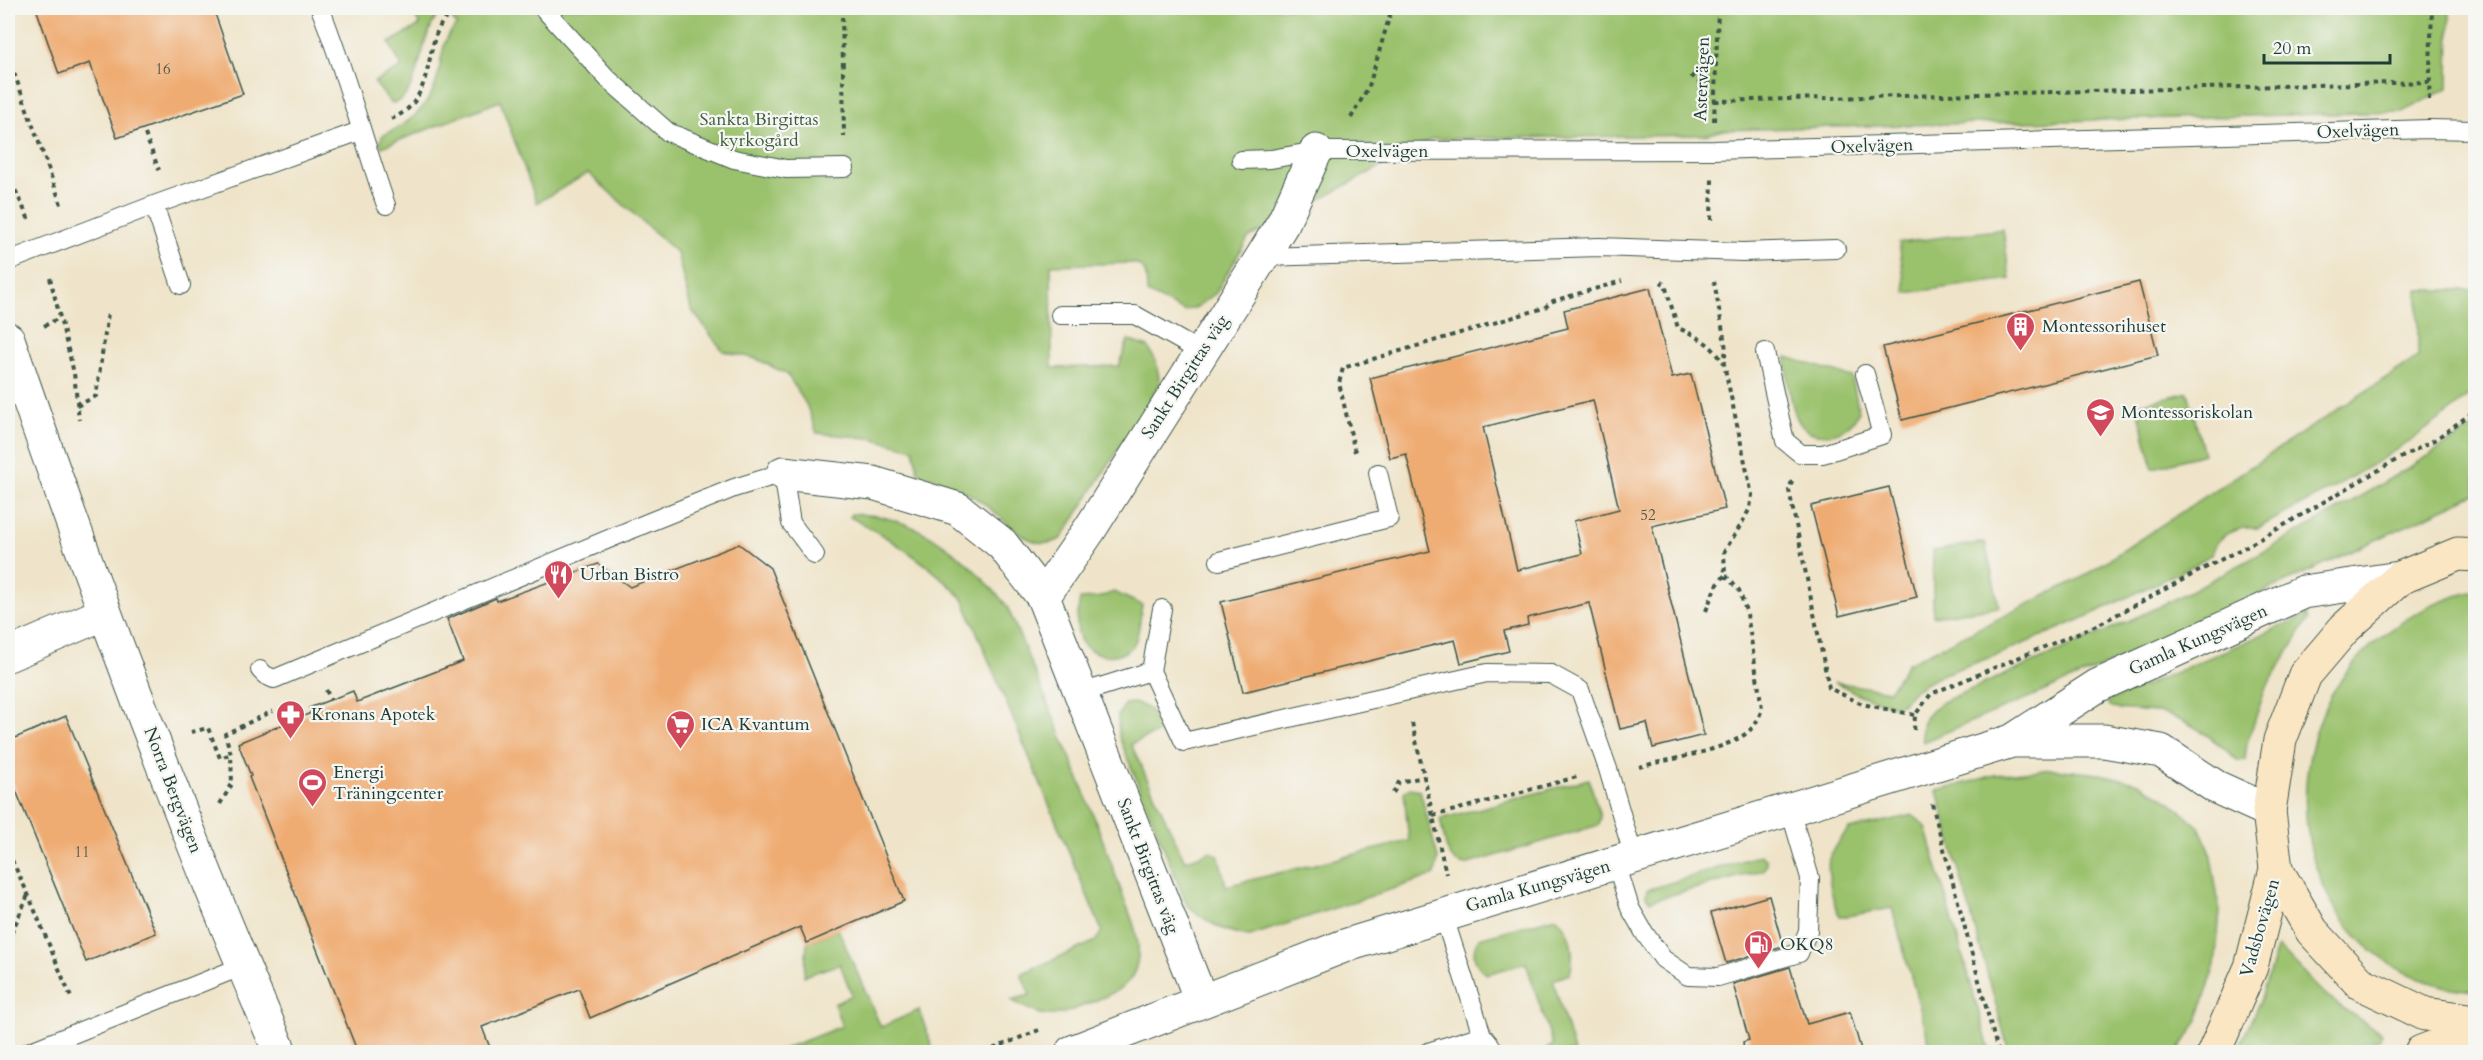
<svg xmlns="http://www.w3.org/2000/svg" width="2483" height="1060" viewBox="0 0 2483 1060" font-family="Cardo,serif">
<style>
.green{fill:#9ac16c;stroke:#5c7f50;stroke-width:1.5}
.building{fill:#efac72;fill-rule:evenodd}
.lines{fill:none;stroke-linecap:round;stroke-linejoin:round}
.service-casing{stroke:#3e564a;stroke-width:20}
.minor-casing{stroke:#3e564a;stroke-width:35}
.tertiary-casing{stroke:#3e564a;stroke-width:35}
.secondary-casing{stroke:#3e564a;stroke-width:35}
.path{stroke:#3e564a;stroke-width:4;stroke-dasharray:4.5 4.5;stroke-linecap:butt}
.service{stroke:#fff;stroke-width:18}
.minor{stroke:#fff;stroke-width:33}
.tertiary{stroke:#fff;stroke-width:33}
.secondary{stroke:#fbe6c4;stroke-width:33}
.labels{text-anchor:middle;dominant-baseline:central;stroke-width:4.5;stroke-linejoin:round;paint-order:stroke}
.number-label{font-size:15px;fill:#535944}
.street-label{font-size:18px;fill:#1f3d34;stroke:#f6f6f2}
.park-label{font-size:18px;fill:#3e5e42;stroke:#f6f6f2}
.poi-label{font-size:18px;fill:#1f3d34;stroke:#f6f6f2;text-anchor:start}
</style>
<rect width="100%" height="100%" fill="#f6f6f2"/>
<filter id="ink" filterUnits="userSpaceOnUse"><feTurbulence type="fractalNoise" baseFrequency=".0167" numOctaves="2"/><feDisplacementMap in="SourceGraphic" scale="12" xChannelSelector="R" yChannelSelector="G"/><feConvolveMatrix kernelMatrix="1 2 1 2 8 2 1 2 1" color-interpolation-filters="sRGB"/></filter>
<filter id="wash" filterUnits="userSpaceOnUse"><feTurbulence type="fractalNoise" baseFrequency=".008" numOctaves="4" result="noise"/><feDisplacementMap in="SourceGraphic" scale="24" xChannelSelector="R" yChannelSelector="G"/><feGaussianBlur stdDeviation="1.35" result="paint"/><feColorMatrix in="noise" values="0 0 0 0 0 0 0 0 0 0 0 0 0 0 0 0 0 1.4 0 .05"/><feComposite in="paint" operator="in"/></filter>
<g filter="url(#wash)">
<rect width="100%" height="100%" fill="#efe4c9"/>
<!-- green -->
<path class="green" d="M410 8H441V12C419 31 420 103 391 103L374 82 402 67 389 43 420 25Z
M444 8H2450L2449 88 2402 112 1724 130 1704 135 1432 139 1248 238 1216 293 1197 307 1184 311 1147 293C1146 278 1149 268 1133 263L1051 265 1052 368 1119 366 1128 340 1148 347 1156 361 1160 384 1062 538C1031 558 1003 515 979 500 960 488 939 480 918 473L914 449 870 438 817 433 806 404 787 374 757 359 723 351 691 309 677 253 588 173 537 203 500 101 382 147 380 143 382 136C406 125 425 111 435 86 443 65 439 40 457 25Z
M2003 229 2010 279 1906 293 1899 243Z
M2418 290H2475V390C2412 447 2334 488 2258 528H2243L2228 533 2217 542 2212 554 2192 566 2086 617 1997 655 1941 675 1916 689 1902 704 1893 706 1862 696 1835 682 1889 691 1908 663 2081 578 2418 357Z
M1787 357 1852 377 1859 412C1856 417 1852 423 1847 427 1835 437 1812 438 1801 425 1792 414 1785 372 1787 357Z
M2188 392 2204 454 2153 468 2137 405Z
M2475 427V494L2111 663 1923 742C1919 720 1924 718 1940 703 2011 671 2085 642 2156 608 2266 554 2371 491 2475 427Z
M851 514C917 513 968 558 1007 606 1045 698 1086 790 1119 885 1127 909 1143 938 1137 963 1133 987 1111 994 1092 1002 1051 1019 1050 1021 1011 1000L1030 995 1021 974 1096 941 1102 931 963 599C932 565 890 538 850 517Z
M1985 542 1999 607 1933 616V551Z
M2475 591H2476L2475 991C2355 982 2289 874 2309 760 2314 735 2323 708 2336 687 2367 640 2420 603 2475 591Z
M1114 592 1142 605C1140 616 1140 631 1135 642 1125 663 1085 658 1079 636 1075 624 1078 611 1080 599L1097 598Z
M2307 615 2308 620 2265 690 2247 743 2245 760 2238 761C2218 742 2191 721 2163 713 2150 710 2117 712 2108 705L2109 701 2114 699Z
M1134 703C1151 707 1155 715 1161 731L1131 744 1185 861 1211 851 1219 857 1226 886 1409 841 1404 792 1410 788 1420 790 1438 858 1435 875 1250 936C1222 932 1208 923 1187 905L1119 737 1118 716 1125 704Z
M2052 769 2100 774 2139 783 2172 803 2199 827 2210 851 2220 912 2215 965 2197 1022 2178 1052H2009L1937 791 1995 775Z
M1589 779 1600 816 1599 825 1465 865C1444 862 1445 837 1440 819Z
M1913 815 1926 827 1990 1052H1932L1892 908 1847 916H1840C1833 906 1825 867 1830 856 1834 846 1842 837 1849 829Z
M1760 855 1766 859 1767 864 1763 870 1650 901 1646 896 1647 890Z
M1556 917C1572 931 1575 954 1570 974L1553 980 1574 1052H1542L1553 1045 1526 963 1487 974C1474 966 1470 951 1479 938Z
M838 929 881 1027 919 1010 934 1052H776L842 1026 834 1004 852 995 840 964 804 976 807 943Z
M2279 947 2318 988 2342 1008 2381 1033 2380 1039 2336 1052H2237L2261 998 2277 948Z"/>
<g id="blocks">
<!-- building -->
<path class="building" d="M36 8H213L243 94 117 138 90 63 59 74Z
M2139 282 2158 355 1902 420 1883 347Z
M1650 288 1672 378 1691 374 1725 509 1652 526 1704 735 1653 748 1647 723 1620 729 1589 603 1527 618 1528 625 1504 631 1509 651 1461 663 1455 640 1243 692 1221 602 1430 551 1406 454 1390 458 1370 378 1568 328 1564 310ZM1593 400 1619 509 1574 521 1582 554 1517 570 1483 427Z
M1889 487 1917 597 1839 616 1811 506Z
M739 544 770 568 904 901 807 943 800 927 590 1018 579 989 482 1027 492 1053H358L249 777 251 776 238 743 311 713 309 708 353 691 357 702 463 661 447 619 496 598 497 601 598 564 630 587Z
M66 716 156 933 86 962 8 771V741Z
M1769 896 1783 946 1726 963 1711 913Z
M1790 967 1807 1024 1850 1012 1862 1053H1744L1743 1042 1749 1040 1733 984Z"/>
</g>
</g>
<g filter="url(#ink)">
<use href="#blocks" fill-opacity="0" stroke="#3e564a" stroke-width="1.5"/>
<g class="lines">
<defs>
<path id="service" d="M320 8C346 72 363 140 386 205
M543 8 608 79 668 132 734 159 786 169 845 168
M1241 160 1271 159 1316 151 1714 150 2429 129 2476 130
M154 205 181 285
M1262 257 1599 247 1743 252 1836 249
M8 261 154 205 360 131
M1060 315H1135L1201 352
M1765 352 1785 441 1801 454H1823L1882 435 1865 374
M1219 561 1389 518 1378 473
M260 670 265 675 274 679 647 523 734 488 783 473 791 523 815 555
M1151 671 1162 609
M1081 693 1151 671 1184 742 1487 673 1551 674 1580 690 1608 769 1634 858
M1616 863 1630 908 1645 934 1663 959 1688 976 1718 977 1799 953 1808 931 1810 878 1790 810
M1443 914 1482 1035 1496 1052
M28 1052 243 966
M1428 1052 1482 1035"/>
<path id="minor" d="M783 473 873 483 958 509 1002 544 1043 597 1201 1000
M1043 597 1090 529 1262 257 1284 221 1316 151
M8 655 105 613"/>
<path id="tertiary" d="M8 339C90 579 179 819 280 1052
M2012 741 2097 686 2303 592 2400 578
M1072 1052 1344 946 2012 741H2104L2161 751 2216 787 2269 811"/>
<path id="secondary" d="M2476 555 2458 554 2400 578 2344 629 2305 675 2280 740 2269 811 2276 869 2312 931 2360 983 2425 1014 2476 1021
M2214 1052 2251 967 2276 869
M2421 1052 2476 1031"/>
</defs>
<!-- service casing -->
<use href="#service" class="service-casing"/>
<!-- minor casing -->
<use href="#minor" class="minor-casing"/>
<!-- tertiary casing -->
<use href="#tertiary" class="tertiary-casing"/>
<!-- secondary casing -->
<use href="#secondary" class="secondary-casing"/>
<!-- path -->
<path class="path" d="M842 8 844 137
M8 56 62 207
M1691 75 1700 83 1715 84
M2429 100 2432 8
M1715 101 2430 82
M1351 118 1369 86 1392 8
M391 119C440 100 421 35 449 16 456 11 468 10 477 8
M1714 121 1718 8
M145 134 159 170
M8 174 29 220
M1711 220 1712 179
M50 278 74 373 79 420
M1714 281 1726 349 1724 362
M44 326 59 318
M77 406 96 396 108 313
M1355 452 1339 383 1343 368 1544 308 1553 301 1622 281
M1792 481 1789 490 1829 688 1862 704 1915 715
M1706 611 1715 588 1725 575
M326 690 331 700
M1412 723 1446 874
M1914 730 1915 715 1931 694 2097 625 2260 539 2389 464 2436 439 2476 410
M191 732 208 728 220 758 231 754
M1639 767C1669 759 1719 752 1744 735 1754 728 1759 719 1762 708L1747 614 1739 590 1725 575 1724 552 1742 523 1750 508 1752 495 1724 364C1713 345 1698 336 1678 328L1665 285 1661 282
M1393 793 1399 782 1424 777
M220 804 232 784 231 754 225 734 273 711
M1932 804 1998 1052
M1433 816 1577 777
M8 852 28 894 72 1000
M8 941 28 895
M985 1052 1039 1030"/>
<!-- service -->
<use href="#service" class="service"/>
<!-- minor -->
<use href="#minor" class="minor"/>
<!-- tertiary -->
<use href="#tertiary" class="tertiary"/>
<!-- secondary -->
<use href="#secondary" class="secondary"/>
</g>
</g>
<!-- icons -->
<defs>
<symbol id="building-pin" viewBox="-11 -11 22 30"><path d="M0 17L-7.5 6A9.5 9.5 0 1 1 7.5 6Z" fill="#d1495b" stroke="#f6f6f2"/><path d="M-4-6H4V6H1V3H-1V6H-4ZM-2.5-4.3h1.7v1.8h-1.7ZM.8-4.3h1.7v1.8H.8ZM-2.5-1h1.7V.8h-1.7ZM.8-1h1.7V.8H.8Z" fill="#fff"/></symbol>
<symbol id="school-pin" viewBox="-11 -11 22 30"><path d="M0 17L-7.5 6A9.5 9.5 0 1 1 7.5 6Z" fill="#d1495b" stroke="#f6f6f2"/><path d="M0-5L7-2L0 1L-7-2ZM-4 1L0 2.5L4 1V4Q0 6-4 4Z" fill="#fff"/></symbol>
<symbol id="restaurant-pin" viewBox="-11 -11 22 30"><path d="M0 17L-7.5 6A9.5 9.5 0 1 1 7.5 6Z" fill="#d1495b" stroke="#f6f6f2"/><path d="M-5-6h1v4h1v-4h1v4h1v-4h1v5L-1.5 .5V6h-2V.5L-5-1ZM5-6V6H3V1.5H1.5Q1.5-4 5-6Z" fill="#fff"/></symbol>
<symbol id="pharmacy-pin" viewBox="-11 -11 22 30"><path d="M0 17L-7.5 6A9.5 9.5 0 1 1 7.5 6Z" fill="#d1495b" stroke="#f6f6f2"/><path d="M-2-6h4v4h4v4h-4v4h-4v-4h-4v-4h4Z" fill="#fff"/></symbol>
<symbol id="supermarket-pin" viewBox="-11 -11 22 30"><path d="M0 17L-7.5 6A9.5 9.5 0 1 1 7.5 6Z" fill="#d1495b" stroke="#f6f6f2"/><path d="M-6-5.5h2.5l.6 2H6L4.5 2H-2.5L-4.4-4H-6ZM-1.5 3.2a1.3 1.3 0 1 0 .1 0ZM3 3.2a1.3 1.3 0 1 0 .1 0Z" fill="#fff"/></symbol>
<symbol id="stadium-pin" viewBox="-11 -11 22 30"><path d="M0 17L-7.5 6A9.5 9.5 0 1 1 7.5 6Z" fill="#d1495b" stroke="#f6f6f2"/><path d="M0-5a6.5 5 0 1 0 0 10a6.5 5 0 1 0 0-10ZM-3.5-1.8h7v3.6h-7Z" fill="#fff"/></symbol>
<symbol id="fuel-pin" viewBox="-11 -11 22 30"><path d="M0 17L-7.5 6A9.5 9.5 0 1 1 7.5 6Z" fill="#d1495b" stroke="#f6f6f2"/><path d="M-5.5-6h7V0h2V4h1.3V-2.5L3-4.5l.8-.8L6-3V5H2.5V1h-1V6h-7ZM-4.2-4.7v3.2H.2V-4.7Z" fill="#fff"/></symbol>
</defs>
<g fill-rule="evenodd">
<use href="#building-pin" x="2004" y="310" width="33" height="45"/>
<use href="#school-pin" x="2084" y="396" width="33" height="45"/>
<use href="#restaurant-pin" x="542" y="558" width="33" height="45"/>
<use href="#pharmacy-pin" x="274" y="698" width="33" height="45"/>
<use href="#supermarket-pin" x="664" y="708" width="33" height="45"/>
<use href="#stadium-pin" x="296" y="766" width="33" height="45"/>
<use href="#fuel-pin" x="1742" y="928" width="33" height="45"/>
</g>
<g class="labels">
<!-- number labels -->
<g class="number-label">
<text x="163" y="69">16</text>
<text x="1648" y="515">52</text>
<text x="82" y="852">11</text>
</g>
<!-- street labels -->
<g class="street-label">
<text transform="translate(1702 79) rotate(-88)">Astervägen</text>
<text transform="translate(2358 131) rotate(-2)">Oxelvägen</text>
<text transform="translate(1872 146) rotate(-2)">Oxelvägen</text>
<text x="1387" y="151">Oxelvägen</text>
<text transform="translate(1185 377) rotate(-57)">Sankt Birgittas väg</text>
<text transform="translate(2198 640) rotate(-24)">Gamla Kungsvägen</text>
<text transform="translate(173 790) rotate(69)">Norra Bergvägen</text>
<text transform="translate(1148 866) rotate(69)">Sankt Birgittas väg</text>
<text transform="translate(1538 886) rotate(-16)">Gamla Kungsvägen</text>
<text transform="translate(2260 928) rotate(-74)">Vadsbovägen</text>
</g>
<!-- park labels -->
<g class="park-label">
<text x="759" y="119">Sankta Birgittas<tspan x="759" dy="21">kyrkogård</tspan></text>
</g>
<!-- poi labels -->
<g class="poi-label">
<text x="2042" y="326">Montessorihuset</text>
<text x="2121" y="412">Montessoriskolan</text>
<text x="580" y="574">Urban Bistro</text>
<text x="311" y="714">Kronans Apotek</text>
<text x="701" y="724">ICA Kvantum</text>
<text x="333" y="772">Energi<tspan x="333" dy="21">Träningcenter</tspan></text>
<text x="1780" y="944">OKQ8</text>
</g>
</g>
<!-- margin -->
<rect width="2483" height="1060" fill="none" stroke="#f6f6f2" stroke-width="30"/>
<!-- scale -->
<path d="M2264 54v9h126v-9" fill="none" stroke="#1f3d34" stroke-width="3"/>
<text x="2273" y="54" font-size="18" fill="#1f3d34" stroke="#f6f6f2" stroke-width="4.5" paint-order="stroke">20 m</text>
</svg>
